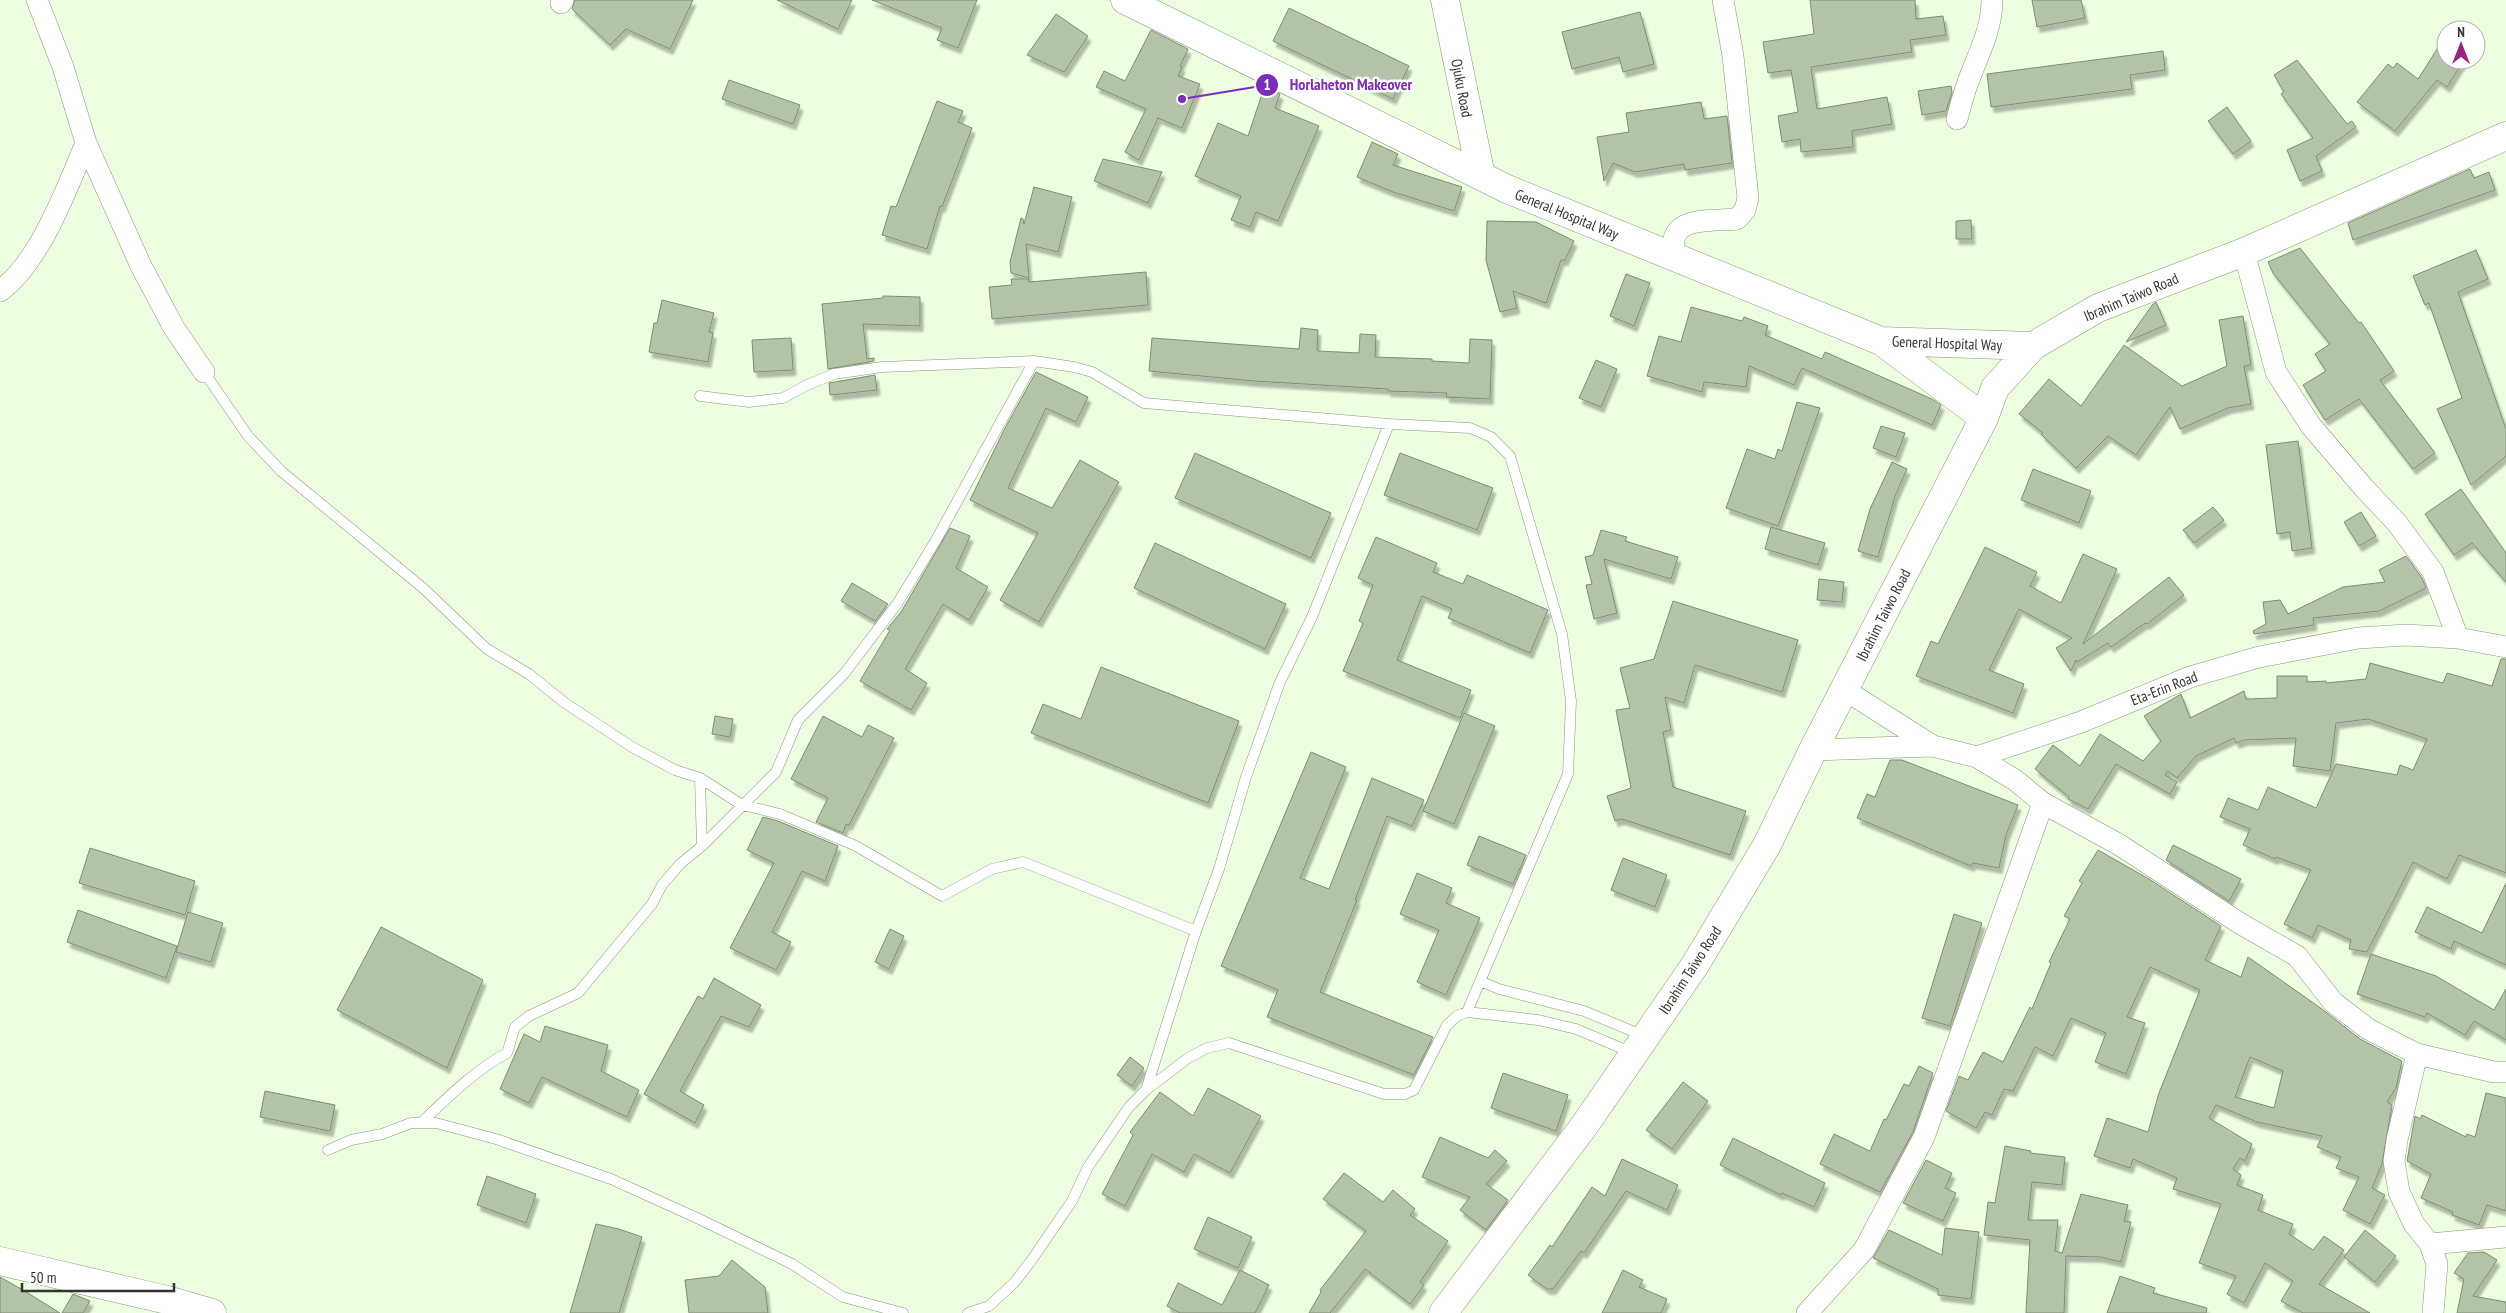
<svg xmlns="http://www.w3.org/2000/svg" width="2506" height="1313" viewBox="0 0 2506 1313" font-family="'PT Sans Narrow',sans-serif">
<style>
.building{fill:#b4c4a8;stroke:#7e8d72;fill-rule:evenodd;filter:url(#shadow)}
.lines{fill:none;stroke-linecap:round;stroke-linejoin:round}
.service-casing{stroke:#89987d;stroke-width:11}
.minor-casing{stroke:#89987d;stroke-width:22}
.secondary-casing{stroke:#89987d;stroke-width:29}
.service{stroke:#fff;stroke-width:10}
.minor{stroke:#fff;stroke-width:21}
.secondary{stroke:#fff;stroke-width:28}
.labels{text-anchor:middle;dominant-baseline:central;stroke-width:5;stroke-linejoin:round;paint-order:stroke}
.street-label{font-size:15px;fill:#31372c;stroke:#fff}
.leader{fill:none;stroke:#7b2cbf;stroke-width:2}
.callout-dot{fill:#7b2cbf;stroke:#fff;stroke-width:2}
.mark-label{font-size:15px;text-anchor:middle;font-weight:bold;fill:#fff}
.callout-label{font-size:16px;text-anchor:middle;font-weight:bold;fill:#7b2cbf;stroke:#fff;stroke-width:5;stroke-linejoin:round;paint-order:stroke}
</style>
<defs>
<filter id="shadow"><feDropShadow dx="3" dy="5.5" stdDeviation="1" flood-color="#0004"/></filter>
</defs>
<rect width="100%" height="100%" fill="#eefee1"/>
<!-- building -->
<path class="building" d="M575 0H693L670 49 626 29 610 45 572 9Z
M777 0H852L838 29Z
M872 0H977L958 48 937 40 942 28Z
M1810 0H1915L1916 19 1943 16 1946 35 1910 40 1912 52 1811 67 1817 109 1887 97 1892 124 1852 131 1853 147 1801 152 1800 139 1782 142 1778 116 1798 112 1791 70 1768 73 1763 42 1814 34Z
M2032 0H2081L2085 18 2037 27Z
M1289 8 1409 66 1393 99 1273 41Z
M1640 12 1654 64 1623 72 1619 57 1572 69 1562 32Z
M1056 14 1088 36 1064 72 1027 55Z
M1151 30 1188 49 1180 66 1182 67 1178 76 1200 84 1182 128 1158 118 1139 160 1125 152 1146 109 1096 87 1104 71 1125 81Z
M2446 35V60H2464L2447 87 2437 80 2395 131 2357 102 2388 64 2393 68 2397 63 2418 79Z
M2163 51 2165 70 2130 75 2132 89 1991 107 1987 74Z
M2297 60 2347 124 2352 121 2356 127 2316 156 2322 171 2300 181 2287 150 2313 138 2281 94 2284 92 2274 75Z
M729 80 800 105 793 124 722 99Z
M1951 86 1952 92 1946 111 1922 115 1918 91Z
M1264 88 1280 94 1275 108 1319 126 1278 221 1256 212 1250 227 1231 220 1241 196 1195 176 1218 123 1248 136Z
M937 101 963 111 958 122 972 128 942 207 940 206 927 249 882 235 891 206 896 207Z
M1701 102 1704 119 1727 116 1732 163 1685 170 1684 164 1635 172 1613 163 1604 181 1597 137 1629 132 1626 113Z
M2227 107 2251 141 2233 154 2208 121Z
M1372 142 1398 154 1393 165 1462 187 1454 211 1393 192 1357 177Z
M1103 159 1162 172 1148 203 1094 181Z
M2470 169 2474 178 2489 172 2495 190 2353 240 2348 223Z
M1034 187 1072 197 1058 252 1026 244 1029 278 1011 273 1010 262 1021 218 1023 219 1024 224Z
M1971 220 1972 239H1956V221Z
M1487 221 1536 222 1574 241 1565 260H1561L1546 303 1513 291 1517 308 1500 312 1486 260Z
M2300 248 2359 323 2361 322 2394 371 2380 380 2435 453 2413 469 2359 399 2325 420 2303 385 2326 371 2315 354 2330 344 2273 273 2268 262Z
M2476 250 2488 279 2458 292 2506 429V456L2471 485 2437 409 2462 398 2429 303 2425 305 2413 276Z
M1146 272 1148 305 992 319 989 287 1012 285 1011 279H1029V282Z
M1626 274 1650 283 1634 326 1610 316Z
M883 296 920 297V326L863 324 867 359 874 358V361L828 369 822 304 883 298Z
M662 300 714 313 709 332 713 333 708 362 649 352 654 323H657Z
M2156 302 2166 325 2126 342 2153 304Z
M1691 307 1742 321 1744 317 1768 326 1765 335 1822 359 1825 352 1932 399 1941 405 1932 425 1802 368 1794 385 1749 366 1746 387 1704 382 1702 392 1647 376 1659 336 1681 342Z
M2243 316 2251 365 2244 366 2251 404 2228 408 2180 429 2170 407 2136 455 2108 436 2076 468 2041 434 2043 433 2019 414 2049 379 2081 406 2124 345 2182 386 2227 366 2219 320Z
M1301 328 1318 330 1317 350 1319 351 1359 353 1360 334 1376 335 1375 357 1432 359V361L1469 363 1470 339 1492 340 1490 399 1446 397 1447 393 1388 391V389L1254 381 1149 371 1152 338 1299 349Z
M791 338 793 370 754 372 752 340Z
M1596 360 1617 369 1601 407 1579 398Z
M1036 372 1088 397 1076 422 1046 408 1008 488 1052 508 1080 460 1119 482 1039 622 1000 600 1038 533 970 500 1004 430Z
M875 375 877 390 830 395 829 383Z
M1797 402 1820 408 1778 526 1726 508 1747 449 1775 459 1778 449 1782 451Z
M1881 426 1905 433 1896 457 1873 448Z
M2298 441 2312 548 2292 551 2290 532 2277 534 2266 445Z
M1195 453 1331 513 1311 558 1175 498Z
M1400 453 1493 488 1477 530 1384 495Z
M1892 462 1907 469 1895 496 1878 557 1858 551 1870 509Z
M2033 469 2091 491 2079 523 2021 500Z
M2461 489 2506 553V582L2472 543 2454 555 2425 514Z
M2213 507 2224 520 2194 543 2183 530Z
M2361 512 2376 536 2359 546 2344 522Z
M1771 527 1825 543 1818 565 1765 549Z
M950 528 970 536 956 568 988 587 969 620 943 604 905 669 927 683 911 710 860 681 890 630 887 629 901 612Z
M1601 530 1627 537 1625 541 1678 557 1671 579 1604 559 1617 613 1594 619 1586 585 1592 584 1585 557 1593 555Z
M1376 537 1437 563 1433 572 1463 584 1467 575 1548 610 1530 653 1448 618 1452 609 1422 596 1397 660 1471 690 1460 718 1343 671 1363 623 1359 621 1373 585 1358 578Z
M1155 543 1286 604 1265 649 1134 588Z
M1985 547 2037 572 2030 586 2061 603 2083 554 2117 569 2083 644 2169 577 2184 595 2147 624 2145 623 2111 647 2108 643 2077 662 2076 660 2071 671 2056 648 2072 638 2019 609 1989 670 2024 684 2013 713 1916 676 1931 641 1938 644Z
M2406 556 2422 578 2426 588 2379 611 2313 618 2314 625 2254 634 2253 631 2266 624 2263 602 2280 600 2288 614 2343 587 2385 582 2379 570Z
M1819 579 1844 582 1842 602 1817 600Z
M852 583 888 604 875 621 841 601Z
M1673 601 1798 640 1782 692 1695 665 1684 703 1665 697 1671 730 1663 732 1673 787 1746 811 1730 855 1622 819 1615 821 1607 796 1631 788 1616 710 1630 708 1620 668 1654 659Z
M2501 659H2506V873L2459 855 2447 879 2413 862 2367 952 2349 949 2351 940 2318 925 2312 938 2284 924 2311 870 2276 857 2275 859 2243 845 2250 829 2220 817 2228 798 2258 810 2268 787 2316 808 2336 764 2397 775 2400 765 2413 770 2427 739 2368 719 2336 723 2330 771 2293 766 2296 738 2244 740 2236 743 2234 738 2196 756 2177 778 2168 771 2165 775 2177 782 2170 794 2116 764 2088 809 2068 799 2069 797 2035 769 2053 745 2080 766 2100 734 2143 761 2161 741 2144 716 2181 694 2190 718 2244 691 2246 699 2277 698V676H2307V682L2326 681V683L2366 679 2370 663 2443 683 2447 673 2492 686Z
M1101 667 1239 721 1208 803 1031 733 1043 704 1081 719Z
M1464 713 1495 726 1454 824 1423 811Z
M715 716 733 719 730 737 712 734Z
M823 716 862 737 868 725 894 738 849 825 846 824 843 833 816 822 828 798 791 779Z
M1311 752 1346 767 1300 878 1329 889 1372 778 1424 800 1412 826 1387 816 1355 900H1357L1320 992 1433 1037 1414 1075 1267 1017 1278 990 1221 966Z
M1890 760H1902L2018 805 2006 835 1999 868 1973 863 1971 866 1857 818 1867 794 1875 797Z
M763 817 778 821 838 846 825 881 802 871 772 932 791 942 776 970 730 948 774 863 747 850Z
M1479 836 1526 855 1513 884 1467 865Z
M2173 845 2241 879 2229 901 2166 860Z
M90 848 195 881 185 915 79 883Z
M2098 850 2149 879 2221 926 2205 960 2241 977 2248 957 2322 1009 2360 1039 2402 1061 2396 1088 2387 1102 2392 1105 2382 1164 2372 1188 2385 1195 2370 1224 2343 1210 2359 1177 2336 1168 2341 1157 2317 1147 2322 1136 2257 1122 2216 1105 2209 1118 2252 1144 2245 1161 2240 1158 2233 1169 2241 1175 2237 1185 2263 1195 2258 1210 2293 1224 2289 1234 2313 1250 2324 1236 2344 1250 2319 1284 2370 1313H2303L2281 1301 2293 1281 2265 1263 2244 1303 2227 1294 2236 1276 2199 1263 2221 1204 2173 1189 2177 1178 2133 1159 2130 1168 2094 1156 2107 1118 2148 1132 2159 1093 2200 990 2150 967 2127 1017 2145 1023 2126 1074 2095 1062 2106 1033 2071 1018 2053 1056 2035 1047 2013 1091 2004 1089 1992 1115 1985 1112 1976 1128 1946 1111 1959 1076 1968 1080 1983 1052 2003 1062 2030 1007 2032 1009 2051 963 2049 962 2070 919 2064 916 2082 883 2079 881ZM2250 1057 2283 1071 2274 1108 2235 1097Z
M1623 858 1667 875 1655 907 1611 890Z
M1417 873 1452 888 1446 903 1480 918 1446 995 1417 982 1439 930 1400 914Z
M2506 883V965L2454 941 2451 949 2415 932 2427 907 2482 933Z
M78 910 177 946 166 978 67 942Z
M188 912 223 923 211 962 176 952Z
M1954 914 1982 923 1950 1026 1922 1018Z
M381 927 483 980 447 1068 337 1010Z
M890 929 904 936 889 969 875 962Z
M2371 954 2436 976 2494 1010 2506 989V1040L2474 1021 2465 1035 2427 1013 2425 1017 2357 994Z
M714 978 761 1005 749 1027 721 1016 680 1091 704 1105 695 1123 644 1094 698 996 703 999Z
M545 1026 608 1045 601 1071 639 1090 627 1117 542 1077 529 1103 500 1089 524 1034 540 1042Z
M1130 1057 1144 1068 1132 1086 1117 1075Z
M1919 1066 1933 1073 1913 1132 1880 1192 1820 1164 1834 1134 1870 1151 1884 1119 1886 1120 1904 1084 1909 1086Z
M1503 1073 1568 1095 1556 1131 1491 1108Z
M1683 1082 1708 1101 1672 1149 1646 1130Z
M1208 1088 1261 1116 1230 1173 1194 1154 1184 1172 1152 1154 1125 1206 1102 1194 1133 1135 1130 1132 1160 1092 1193 1116Z
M265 1091 335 1105 330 1131 260 1117Z
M2486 1093 2506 1098V1211L2487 1205 2479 1225 2452 1215 2453 1212 2421 1198 2431 1174 2407 1161 2415 1116 2420 1119 2422 1115 2466 1137 2467 1134 2475 1137Z
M1440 1137 1488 1158 1495 1150 1507 1161 1486 1184 1508 1200 1486 1230 1460 1210 1470 1197 1422 1177Z
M1733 1138 1825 1183 1814 1207 1782 1193 1781 1195 1720 1165Z
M2005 1146 2031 1151 2030 1153 2065 1157 2062 1185 2032 1182 2028 1220H2058L2055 1251 2062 1253 2081 1194 2128 1205 2124 1221 2131 1222 2121 1262 2101 1257 2066 1256 2064 1313H2026L2030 1240 1984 1235 1988 1202 1995 1203Z
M1622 1159 1678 1185 1667 1210 1626 1191 1584 1253 1581 1251 1553 1289H1547L1528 1275 1550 1245 1552 1247 1592 1187 1605 1196Z
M1926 1160 1952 1173 1945 1188 1956 1193 1943 1221 1903 1203Z
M1344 1173 1383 1202 1393 1190 1415 1209 1410 1215 1448 1241 1420 1282 1424 1285 1410 1304 1365 1269 1330 1313H1309L1321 1292 1320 1290 1366 1231 1323 1199Z
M487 1176 536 1194 526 1223 477 1205Z
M1208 1217 1252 1237 1238 1268 1194 1249Z
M596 1224 619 1229 642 1237 619 1313H570Z
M1945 1228 1979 1232 1971 1299 1938 1295V1289L1873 1258 1889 1230 1942 1255Z
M2365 1230 2396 1256 2375 1282 2344 1257Z
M2484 1252 2497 1260 2473 1296 2506 1302V1313H2457L2464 1279 2454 1273 2468 1253Z
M732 1260 765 1287 768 1313H689L685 1280 719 1276Z
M1240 1270 1269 1285 1255 1313H1180L1167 1306 1178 1283 1222 1305Z
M1623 1270 1643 1280 1639 1287 1667 1299 1661 1313H1602Z
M2120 1276 2155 1288 2153 1293 2207 1308 2206 1313H2107Z
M0 1277 23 1290 60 1313H0Z
M73 1294 90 1301 83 1313H62Z"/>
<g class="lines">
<defs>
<path id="service" d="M204 372 248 436 281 471 423 588 487 649 529 674 565 703 632 747 675 770 700 778 742 805 780 814 856 846 942 896 992 869 1023 862 1196 931
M700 396 749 402 783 398 807 385 834 374 882 367 1034 361 1074 367 1092 372 1144 403 1389 424 1470 428 1491 437 1510 456 1562 634 1571 701 1568 774 1467 1012
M702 846 776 772 798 720 844 674 897 604 936 540 1034 361
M1480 981 1499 989 1584 1011 1644 1036
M1146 1090 1196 931 1219 869 1246 777 1280 682 1312 617 1389 424
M421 1123C448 1097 474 1071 507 1053L515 1027 529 1016 578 993 652 904 662 885 680 864 702 846 700 778
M328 1150 351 1140 382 1134 411 1123H436L496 1139 611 1179 697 1218 792 1264 843 1297 903 1313
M968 1313 989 1306 1014 1283 1031 1261 1072 1201 1088 1167 1129 1107 1146 1090 1188 1058 1207 1048 1229 1043 1384 1094H1405L1414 1090 1447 1025 1457 1016 1467 1012 1538 1020 1576 1029 1633 1053"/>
<path id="minor" d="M37 0 63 67 86 143 141 266 174 328 204 372
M561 3 563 0
M1957 119C1960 108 1963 96 1967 85 1977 56 1992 31 1992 0
M2244 252 2276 372 2311 426 2364 488 2397 523 2433 572 2458 638
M1675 258C1675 252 1673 244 1674 239 1679 216 1720 221 1737 219L1745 210 1748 198 1733 56 1723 0
M0 291C40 262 67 188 86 143
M1845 690 1933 746 1977 757 2081 722 2190 677 2259 657 2358 638 2406 635 2458 638 2506 647
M1813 750 1933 746
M1977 757 2015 780 2043 803 2118 844 2241 924 2297 956 2333 1002 2368 1029 2417 1054 2494 1072H2506
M2417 1054 2397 1140 2394 1161 2399 1192 2414 1224 2430 1244 2437 1264 2433 1313
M2430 1244 2506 1237
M1807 1313 1864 1250 1924 1137 2043 803"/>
<path id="secondary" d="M1125 0 1507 189 1881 341 2033 346
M1445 0 1481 176
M1881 341 1984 418
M0 1261 167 1300 212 1313
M1443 1313 1584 1126 1695 965 1767 845 1813 750 1984 418 1995 388 2033 346 2098 308 2244 252 2506 136"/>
</defs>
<!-- service casing -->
<use href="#service" class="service-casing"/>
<!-- minor casing -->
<use href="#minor" class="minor-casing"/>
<!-- secondary casing -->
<use href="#secondary" class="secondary-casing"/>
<!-- service -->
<use href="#service" class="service"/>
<!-- minor -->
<use href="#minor" class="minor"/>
<!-- secondary -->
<use href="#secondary" class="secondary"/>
</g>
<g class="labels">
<!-- street labels -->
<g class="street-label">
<text transform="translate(1462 88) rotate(79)">Ojuku Road</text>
<text transform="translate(1567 214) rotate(22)">General Hospital Way</text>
<text transform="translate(2131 297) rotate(-23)">Ibrahim Taiwo Road</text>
<text transform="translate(1947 343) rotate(2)">General Hospital Way</text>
<text transform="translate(1883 615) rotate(-63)">Ibrahim Taiwo Road</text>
<text transform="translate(2164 688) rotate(-21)">Eta-Erin Road</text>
<text transform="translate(1690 970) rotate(-57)">Ibrahim Taiwo Road</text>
</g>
</g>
<!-- callouts -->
<path class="leader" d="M1182 99L1267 85"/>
<g class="callout-dot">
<circle cx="1182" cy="99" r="5"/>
<circle cx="1267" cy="85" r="12"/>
</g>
<g class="mark-label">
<text x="1267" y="90">1</text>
</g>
<g class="callout-label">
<text x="1351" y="90">Horlaheton Makeover</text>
</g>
<!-- north arrow -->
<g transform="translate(2461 45)"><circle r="24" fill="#ffffff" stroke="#adafab"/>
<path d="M0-4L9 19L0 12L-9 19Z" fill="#9c237b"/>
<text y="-8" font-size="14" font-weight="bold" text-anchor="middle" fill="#31372c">N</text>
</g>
<!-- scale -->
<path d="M22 1283v8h152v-8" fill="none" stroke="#31372c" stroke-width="2.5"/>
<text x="30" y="1283" font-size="15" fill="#31372c" stroke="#ffffff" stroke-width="4" paint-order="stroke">50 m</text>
</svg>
